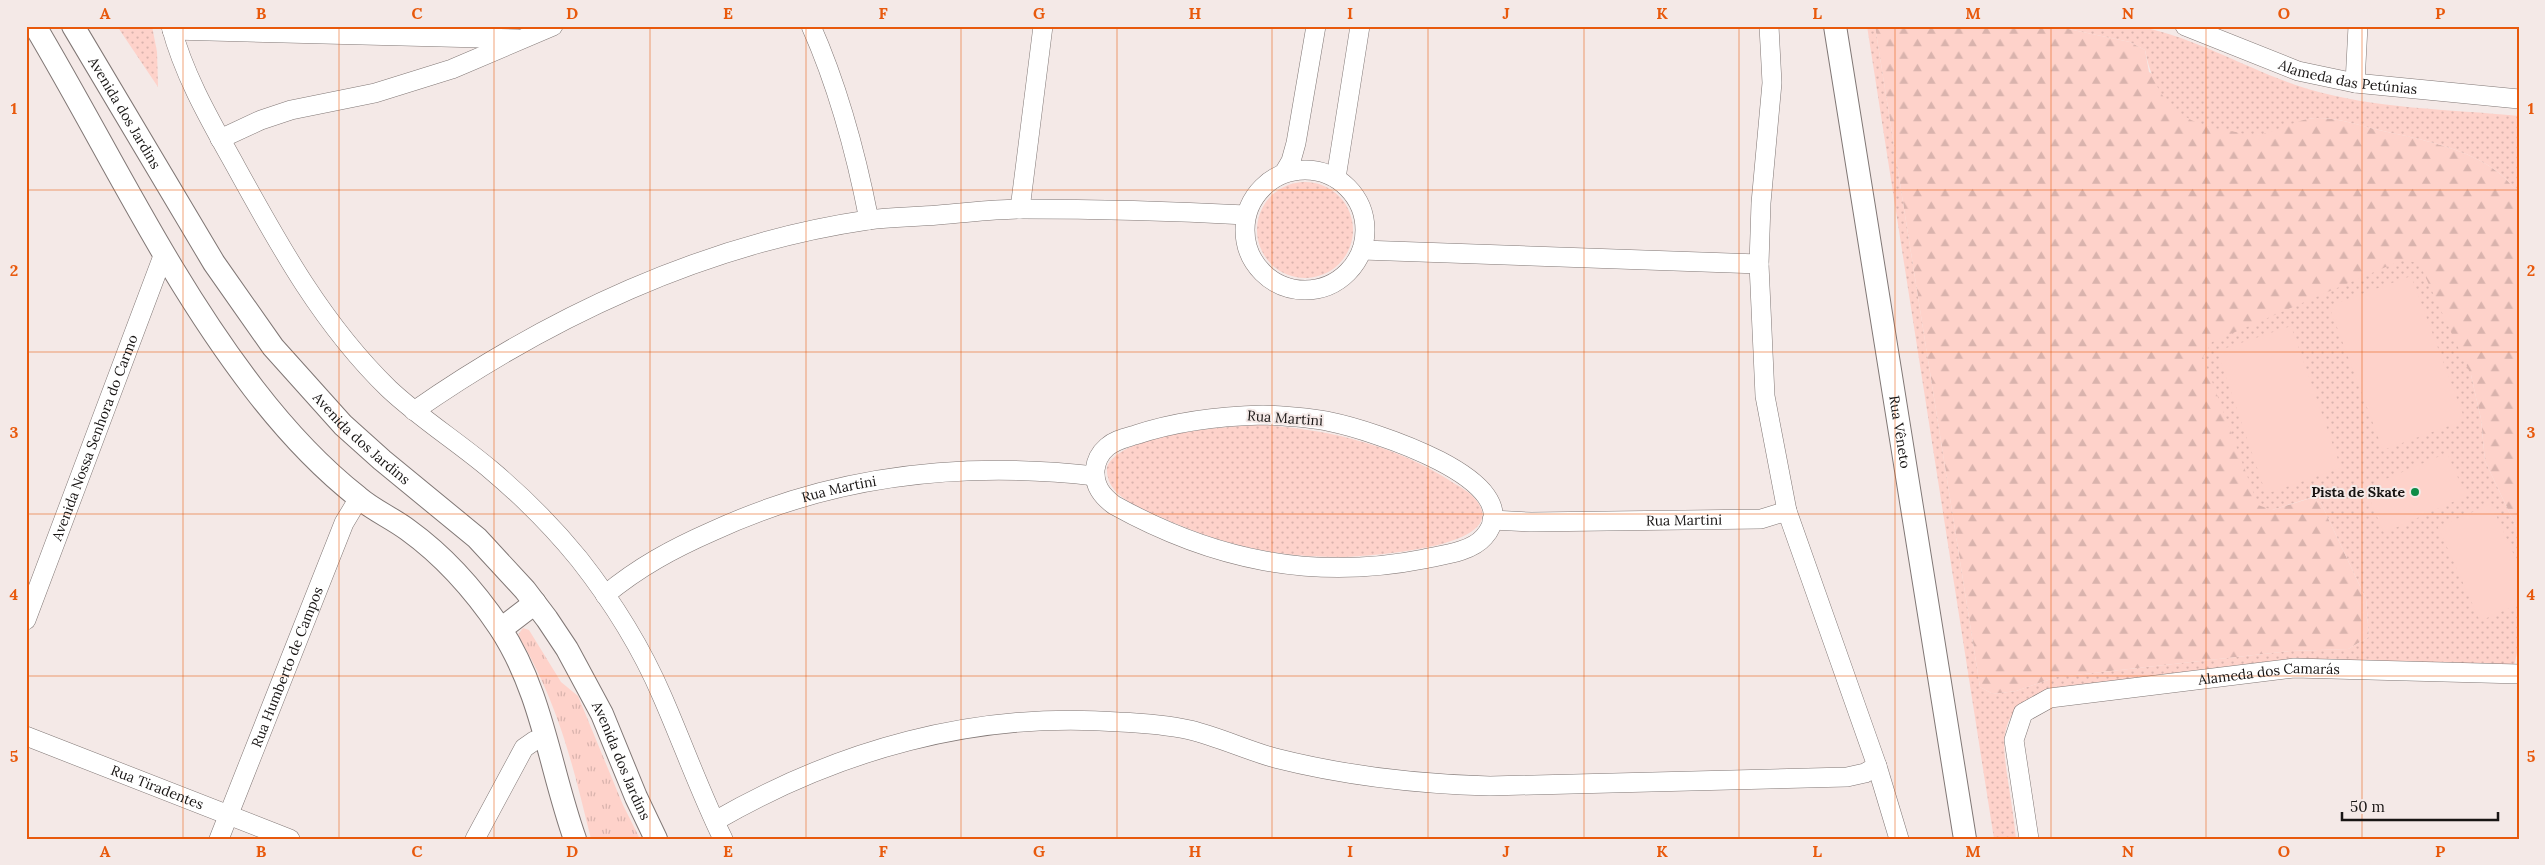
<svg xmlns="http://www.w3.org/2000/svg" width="2545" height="865" viewBox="0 0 2545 865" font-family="Lora,serif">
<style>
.grass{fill:url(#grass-tufts)}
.forest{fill:url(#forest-firs)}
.park{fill:url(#park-dots)}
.pitch{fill:#fed2ca}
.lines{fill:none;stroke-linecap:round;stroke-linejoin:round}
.minor-casing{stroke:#807775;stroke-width:20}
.tertiary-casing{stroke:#807775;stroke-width:24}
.minor{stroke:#fff;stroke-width:19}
.tertiary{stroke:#fff;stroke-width:22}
.grid{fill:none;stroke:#e8590c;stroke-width:1;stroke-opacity:0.55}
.poi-dot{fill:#0d8c47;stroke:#f4e9e7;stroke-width:2}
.labels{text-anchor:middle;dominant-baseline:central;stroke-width:4;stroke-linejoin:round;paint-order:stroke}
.street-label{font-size:14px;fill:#181514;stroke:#f4e9e7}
.poi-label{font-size:14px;font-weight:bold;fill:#181514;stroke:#f4e9e7;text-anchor:end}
.neatline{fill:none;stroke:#e8590c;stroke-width:2}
.grid-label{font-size:16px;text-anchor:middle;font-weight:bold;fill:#e8590c}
</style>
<defs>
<pattern id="grass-tufts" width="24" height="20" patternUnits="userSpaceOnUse" patternTransform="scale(1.25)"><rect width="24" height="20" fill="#fed2ca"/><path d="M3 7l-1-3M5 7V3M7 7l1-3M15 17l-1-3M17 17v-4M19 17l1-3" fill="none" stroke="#d9b3ad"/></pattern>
<pattern id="forest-firs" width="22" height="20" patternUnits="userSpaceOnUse" patternTransform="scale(1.25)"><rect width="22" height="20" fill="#fed2ca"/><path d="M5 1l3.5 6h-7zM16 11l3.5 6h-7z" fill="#d9b3ad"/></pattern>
<pattern id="park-dots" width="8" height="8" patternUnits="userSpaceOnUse" patternTransform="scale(1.25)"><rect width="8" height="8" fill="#fed2ca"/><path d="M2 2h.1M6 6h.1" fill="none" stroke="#d9b3ad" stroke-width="1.8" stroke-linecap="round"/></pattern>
</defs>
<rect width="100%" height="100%" fill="#f4e9e7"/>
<!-- grass -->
<path class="grass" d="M523 628 529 630 561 682 578 696 623 805 640 839H591C572 762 559 705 518 635Z"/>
<!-- forest -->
<path class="forest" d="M1875 26H2054L2130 42 2145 50 2149 72 2257 135C2274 128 2296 119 2315 118 2335 117 2359 125 2379 130 2423 140 2495 152 2519 196V533L2485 461 2481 419 2471 375 2272 510 2311 498 2321 503 2366 599 2369 637 2348 649 2290 651 2057 677 2016 691 1993 694 1980 687Z"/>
<!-- park -->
<path class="park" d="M117 26H152L157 52 158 87Z
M1867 26H1875L1980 687 1993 694 2016 691 2057 677 2290 651 2348 649 2369 637 2366 599 2321 503 2310 498 2272 510 2258 505 2203 357 2212 342 2402 260 2419 263 2471 375 2481 419 2485 461 2519 533V653H2517L2514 666 2298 662 2040 693C1998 713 2002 741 2008 781 2011 800 2014 820 2016 839H1994Z
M2054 26C2078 26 2120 22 2142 27 2200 39 2252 72 2308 89 2375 109 2449 109 2519 116V196C2495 152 2423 140 2379 130 2359 125 2335 117 2315 118 2297 119 2274 133 2257 135 2249 136 2238 132 2230 131 2179 124 2155 100 2145 50L2130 42Z
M1257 230a48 48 0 1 1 96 0a48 48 0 1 1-96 0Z
M1263 425C1330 430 1395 445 1452 482 1460 487 1470 492 1476 500 1515 548 1365 556 1343 557 1322 557 1300 556 1279 553 1236 547 1195 533 1156 515 1135 506 1105 494 1107 467 1121 433 1229 426 1263 425Z"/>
<!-- pitch -->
<path class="pitch" d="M2411 276 2465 420 2383 450 2329 306Z
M2291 326 2341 468 2266 494 2217 351Z
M2447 453 2466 496 2384 533 2365 488Z
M2491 504 2519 566V604L2480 621 2438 527Z"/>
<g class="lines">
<defs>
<g id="minor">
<path d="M171 26C184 76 211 122 236 167 280 247 323 325 389 389 421 419 458 442 491 470 523 497 553 527 579 559 612 601 641 647 662 696 683 744 700 792 723 839"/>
<path d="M811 26C839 89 856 153 869 220"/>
<path d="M1769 26 1772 83 1761 203 1759 264 1765 396 1787 511 1877 766 1899 839"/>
<path id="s1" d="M2185 26 2298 71 2355 83 2519 99"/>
<path d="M172 30 518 39"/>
<path d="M2355 83 2358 26"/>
<path d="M220 139 261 120 291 110 375 93 452 69 553 26"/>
<circle cx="1305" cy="230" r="60"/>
<path d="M1284 173 1291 161 1296 143 1316 26"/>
<path d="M1336 178 1360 26"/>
<path d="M1020 209 1043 26"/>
<path d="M1362 250 1759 264"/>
<path d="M414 411C549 317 704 244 868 220 891 217 915 217 938 215 966 213 994 209 1022 209 1096 209 1171 211 1246 215"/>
<path d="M1263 415C1286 416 1308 417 1331 422 1366 429 1534 480 1484 537 1471 552 1443 555 1424 559 1313 581 1213 560 1114 505 1102 496 1094 486 1095 470 1096 461 1100 453 1107 447 1115 440 1125 438 1135 435 1177 421 1219 416 1263 415Z"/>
<path id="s2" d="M1492 520 1531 522 1761 519 1787 511"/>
<path id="s3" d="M605 595C639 567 672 549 713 531 834 475 964 461 1095 476"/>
<path id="s4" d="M26 620 163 256"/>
<path id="s5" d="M26 736 290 839"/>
<path d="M715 821C838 750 975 711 1119 722 1142 723 1167 725 1190 730 1219 737 1246 750 1275 758 1346 776 1417 784 1490 786L1847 777 1865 773 1877 766"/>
<path id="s6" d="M219 839 344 523 359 498"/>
<path d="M475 839 524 748 534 741 546 737"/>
<path id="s7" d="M2029 839 2014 740 2023 713 2050 698 2294 668 2519 674"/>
</g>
<g id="tertiary">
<path d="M35 26C108 149 167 276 254 389 284 428 320 467 358 497 373 510 392 518 408 530 444 556 475 591 500 628 542 692 550 769 575 839"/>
<path id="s8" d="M73 26 214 263 273 347 343 425 382 460 477 538 525 590 547 619 567 649 602 714 636 797 656 839"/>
<path id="s9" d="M1835 26 1965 839"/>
<path d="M501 629 535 603"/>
</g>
</defs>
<!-- minor casing -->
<use href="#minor" class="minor-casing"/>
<!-- tertiary casing -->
<use href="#tertiary" class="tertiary-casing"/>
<!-- minor -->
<use href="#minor" class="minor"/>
<!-- tertiary -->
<use href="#tertiary" class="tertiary"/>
</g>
<!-- grid -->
<path class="grid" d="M183 26V839M339 26V839M494 26V839M650 26V839M806 26V839M961 26V839M1117 26V839M1272 26V839M1428 26V839M1584 26V839M1739 26V839M1895 26V839M2051 26V839M2206 26V839M2362 26V839M26 190H2519M26 352H2519M26 514H2519M26 676H2519"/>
<!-- markers -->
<circle class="poi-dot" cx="2415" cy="492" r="5"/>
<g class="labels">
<!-- street labels -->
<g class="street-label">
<text stroke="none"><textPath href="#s1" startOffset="172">Alameda das Petúnias</textPath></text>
<text stroke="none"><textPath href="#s8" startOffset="101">Avenida dos Jardins</textPath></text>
<text transform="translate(1285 418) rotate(4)">Rua Martini</text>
<text stroke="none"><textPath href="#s9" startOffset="411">Rua Vêneto</textPath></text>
<text stroke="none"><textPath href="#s4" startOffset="195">Avenida Nossa Senhora do Carmo</textPath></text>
<text stroke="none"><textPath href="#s8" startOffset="506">Avenida dos Jardins</textPath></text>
<text stroke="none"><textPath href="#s3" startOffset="259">Rua Martini</textPath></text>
<text stroke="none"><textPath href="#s2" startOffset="192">Rua Martini</textPath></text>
<text stroke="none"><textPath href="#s6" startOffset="185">Rua Humberto de Campos</textPath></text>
<text stroke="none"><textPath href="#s7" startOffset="380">Alameda dos Camarás</textPath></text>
<text stroke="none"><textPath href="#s8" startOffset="926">Avenida dos Jardins</textPath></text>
<text stroke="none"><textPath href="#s5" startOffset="141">Rua Tiradentes</textPath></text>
</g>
<!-- poi labels -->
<g class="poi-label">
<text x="2405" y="492">Pista de Skate</text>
</g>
</g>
<!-- border -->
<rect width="2545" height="865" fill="none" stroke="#f4e9e7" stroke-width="55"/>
<!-- scale -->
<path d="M2342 812v8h156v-8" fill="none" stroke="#181514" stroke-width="2.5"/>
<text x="2350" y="812" font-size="15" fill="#181514" stroke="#f4e9e7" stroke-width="4" paint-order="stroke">50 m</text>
<rect x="28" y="28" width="2490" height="810" class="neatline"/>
<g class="grid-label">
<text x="105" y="19">A</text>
<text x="261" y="19">B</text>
<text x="417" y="19">C</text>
<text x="572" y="19">D</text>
<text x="728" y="19">E</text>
<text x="883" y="19">F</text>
<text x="1039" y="19">G</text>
<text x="1195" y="19">H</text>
<text x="1350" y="19">I</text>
<text x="1506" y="19">J</text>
<text x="1662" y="19">K</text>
<text x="1817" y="19">L</text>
<text x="1973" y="19">M</text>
<text x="2128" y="19">N</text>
<text x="2284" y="19">O</text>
<text x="2440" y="19">P</text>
<text x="14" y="114">1</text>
<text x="2531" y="114">1</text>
<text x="14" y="276">2</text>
<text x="2531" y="276">2</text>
<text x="14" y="438">3</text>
<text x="2531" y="438">3</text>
<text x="14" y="600">4</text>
<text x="2531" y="600">4</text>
<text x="14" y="762">5</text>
<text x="2531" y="762">5</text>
<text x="105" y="857">A</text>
<text x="261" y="857">B</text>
<text x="417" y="857">C</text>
<text x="572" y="857">D</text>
<text x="728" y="857">E</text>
<text x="883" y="857">F</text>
<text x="1039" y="857">G</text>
<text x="1195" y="857">H</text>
<text x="1350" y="857">I</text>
<text x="1506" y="857">J</text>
<text x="1662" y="857">K</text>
<text x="1817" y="857">L</text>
<text x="1973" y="857">M</text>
<text x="2128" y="857">N</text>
<text x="2284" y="857">O</text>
<text x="2440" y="857">P</text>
</g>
</svg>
